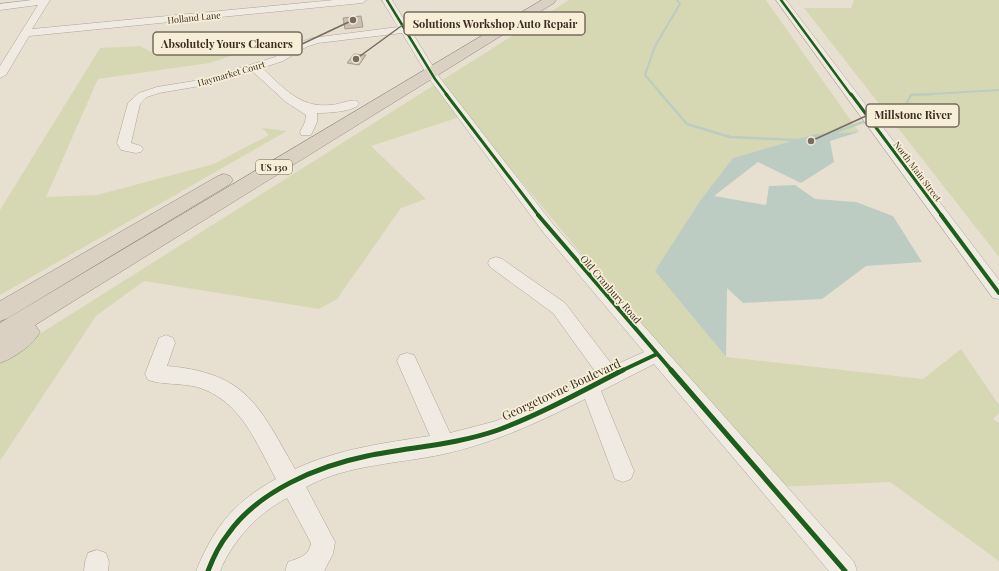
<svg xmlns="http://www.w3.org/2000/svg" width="999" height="571" viewBox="0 0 999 571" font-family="'Playfair Display',serif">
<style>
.green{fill:#d6d7b3}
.water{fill:#bcccc2}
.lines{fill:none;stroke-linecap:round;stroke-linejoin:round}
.stream-far1{stroke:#bcccc2;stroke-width:2}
.stream{stroke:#bcccc2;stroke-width:2.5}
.building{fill:#cbbfb2;stroke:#a89c90}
.minor-casing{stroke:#ada599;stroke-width:1}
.highway-casing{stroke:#928b80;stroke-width:1}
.minor{fill:#efebe3;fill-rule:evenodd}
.highway{fill:#dad1c2;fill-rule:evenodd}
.cycleway-far3-casing{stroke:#f7eed8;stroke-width:4}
.cycleway-far2-casing{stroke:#f7eed8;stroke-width:5}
.cycleway-far1-casing{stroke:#f7eed8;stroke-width:6}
.cycleway-casing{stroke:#f7eed8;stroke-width:8}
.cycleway-far3{stroke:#1b5e20;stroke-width:2.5}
.cycleway-far2{stroke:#1b5e20;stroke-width:3}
.cycleway-far1{stroke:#1b5e20;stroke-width:4}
.cycleway{stroke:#1b5e20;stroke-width:5}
.labels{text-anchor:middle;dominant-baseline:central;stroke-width:3.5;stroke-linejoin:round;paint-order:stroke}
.far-street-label{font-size:9px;fill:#3d2e20;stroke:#f7eed8}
.shield{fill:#f7eed8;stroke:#756857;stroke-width:1}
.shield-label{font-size:9px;font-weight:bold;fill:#3d2e20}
.street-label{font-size:10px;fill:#3d2e20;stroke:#f7eed8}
.near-street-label{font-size:12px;fill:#3d2e20;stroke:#f7eed8}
.leader{fill:none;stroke:#786c5e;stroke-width:1.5}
.callout-dot{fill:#786c5e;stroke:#f7eed8;stroke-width:1.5}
.callout{fill:#f7eed8;stroke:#786c5e;stroke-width:1.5}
.callout-label{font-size:11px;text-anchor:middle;font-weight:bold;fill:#3d2e20}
</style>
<rect width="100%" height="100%" fill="#e7e0d1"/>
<!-- green -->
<path class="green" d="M569 0H766L859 132 815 134 733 158 655 271 726 357 923 379 961 349 999 405V413L993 419 999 423V561L890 482 775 487 466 115 371 146 426 199 401 208 337 299 319 309 144 281 96 316 0 461V359Z
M854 0H999V257L804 8H851Z
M270 40 244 52 209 63 98 79 46 197 97 195 214 164 269 135 262 128 287 131 0 295V210L100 48 140 46 155 54Z"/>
<!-- water -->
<path class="water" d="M859 132 830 141 834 162 801 183 758 162 714 196 766 205 769 186 795 185 815 199 856 202 893 216 922 262 866 266 822 299 743 303 727 288 726 357 655 271 700 201 733 158 815 134Z"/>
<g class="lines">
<!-- stream-far1 -->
<path class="stream-far1" d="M662 95 645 75 655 46 680 4 677 0
M915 95 999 90"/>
<!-- stream -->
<path class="stream" d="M661 94 687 124 730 137 796 140
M828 135 860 123 902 112 911 95 933 94"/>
</g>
<!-- building -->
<path class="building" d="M361 16 363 27 345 29 343 18Z
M354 54 366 55 359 65 347 63Z"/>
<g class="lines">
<defs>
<path id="minor" d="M32 0H50L32 29 334 0H367L362 3 29 36 6 75 0 78V66L38 5 0 10V4Z
M382 0H392L440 78 553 224 854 562 857 571H829L654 364 601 391 634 471 631 479 623 482 615 479 585 399C539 422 494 443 444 454 398 464 348 464 306 487L335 542 333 554 324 571H285L288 562C299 558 309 556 311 543L287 498C257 514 233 540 220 571H196C214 527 234 502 276 479 256 443 241 400 197 387 181 383 163 385 148 380L145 374 159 338 166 335 173 338 175 343 167 366C248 373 259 407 295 469 338 449 384 443 430 436L397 361 400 355 407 353 414 355 450 433 496 421 522 410 597 374 553 313 490 267 488 263 490 259 496 257 502 259 565 303 613 366 644 352 543 232 431 81 402 33 318 43 306 47 283 61 262 68C283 87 299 108 330 105 339 105 349 99 357 101L359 104C353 112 327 113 317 113V122L311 135H301L300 132 305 122 306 115 286 102 252 71 212 84 159 93 147 97 140 104 131 143 141 146 143 149 141 152 136 153 121 150 117 143 128 103 139 93 157 87 206 79 275 57 298 43 312 38 398 27Z
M776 0H786L999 280V299L993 298Z
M97 550 106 553 109 562 108 571H84L85 562 88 553Z"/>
<path id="highway" d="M542 0H556L554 3 35 325 40 332C33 345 14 358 0 363V323Z
M224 174 230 176 233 180 230 184 8 318 0 321V301L218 176Z"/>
</defs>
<!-- minor casing -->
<use href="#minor" class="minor-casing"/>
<!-- highway casing -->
<use href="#highway" class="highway-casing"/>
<!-- minor -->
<use href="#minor" class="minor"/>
<!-- highway -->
<use href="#highway" class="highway"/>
<defs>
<path id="cycleway-far3" d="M387 0 435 79 447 95
M781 0 851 95"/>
<path id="cycleway-far2" d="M446 94 539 216
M851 94 942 216"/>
<path id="cycleway-far1" d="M538 215 672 371
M941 215 999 293
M621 371 657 354"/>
<path id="cycleway" d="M671 370 845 571
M208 571C213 558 219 545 228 534 258 491 318 466 367 456 411 447 455 445 498 430 541 414 582 391 623 370"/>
</defs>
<!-- cycleway-far3 casing -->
<use href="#cycleway-far3" class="cycleway-far3-casing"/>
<!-- cycleway-far2 casing -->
<use href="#cycleway-far2" class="cycleway-far2-casing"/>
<!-- cycleway-far1 casing -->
<use href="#cycleway-far1" class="cycleway-far1-casing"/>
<!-- cycleway casing -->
<use href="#cycleway" class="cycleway-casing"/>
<!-- cycleway-far3 -->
<use href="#cycleway-far3" class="cycleway-far3"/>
<!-- cycleway-far2 -->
<use href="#cycleway-far2" class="cycleway-far2"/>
<!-- cycleway-far1 -->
<use href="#cycleway-far1" class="cycleway-far1"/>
<!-- cycleway -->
<use href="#cycleway" class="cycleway"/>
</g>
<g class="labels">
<!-- far-street labels -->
<g class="far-street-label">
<text transform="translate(194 17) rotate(-6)">Holland Lane</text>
<text transform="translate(231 73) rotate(-16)">Haymarket Court</text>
<text transform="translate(918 171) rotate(53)">North Main Street</text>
</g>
<!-- shield labels -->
<rect class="shield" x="256" y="160" width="36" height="14" rx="3"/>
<g class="shield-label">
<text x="274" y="167">US 130</text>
</g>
<!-- street labels -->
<g class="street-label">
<text transform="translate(611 289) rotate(49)">Old Cranbury Road</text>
</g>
<!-- near-street labels -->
<g class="near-street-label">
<text transform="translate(561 389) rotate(-25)">Georgetowne Boulevard</text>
</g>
</g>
<!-- callouts -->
<path class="leader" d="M356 59L404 24M353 20L302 44M811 141L866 116"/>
<g class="callout-dot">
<circle cx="356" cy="59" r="4"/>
<circle cx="353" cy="20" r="4"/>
<circle cx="811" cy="141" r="4"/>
</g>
<g class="callout">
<rect x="404" y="12" width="181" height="23" rx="4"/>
<rect x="153" y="32" width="149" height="23" rx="4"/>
<rect x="866" y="104" width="93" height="23" rx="4"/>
</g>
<g class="callout-label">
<text x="495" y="28">Solutions Workshop Auto Repair</text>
<text x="227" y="48">Absolutely Yours Cleaners</text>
<text x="913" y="119">Millstone River</text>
</g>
</svg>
